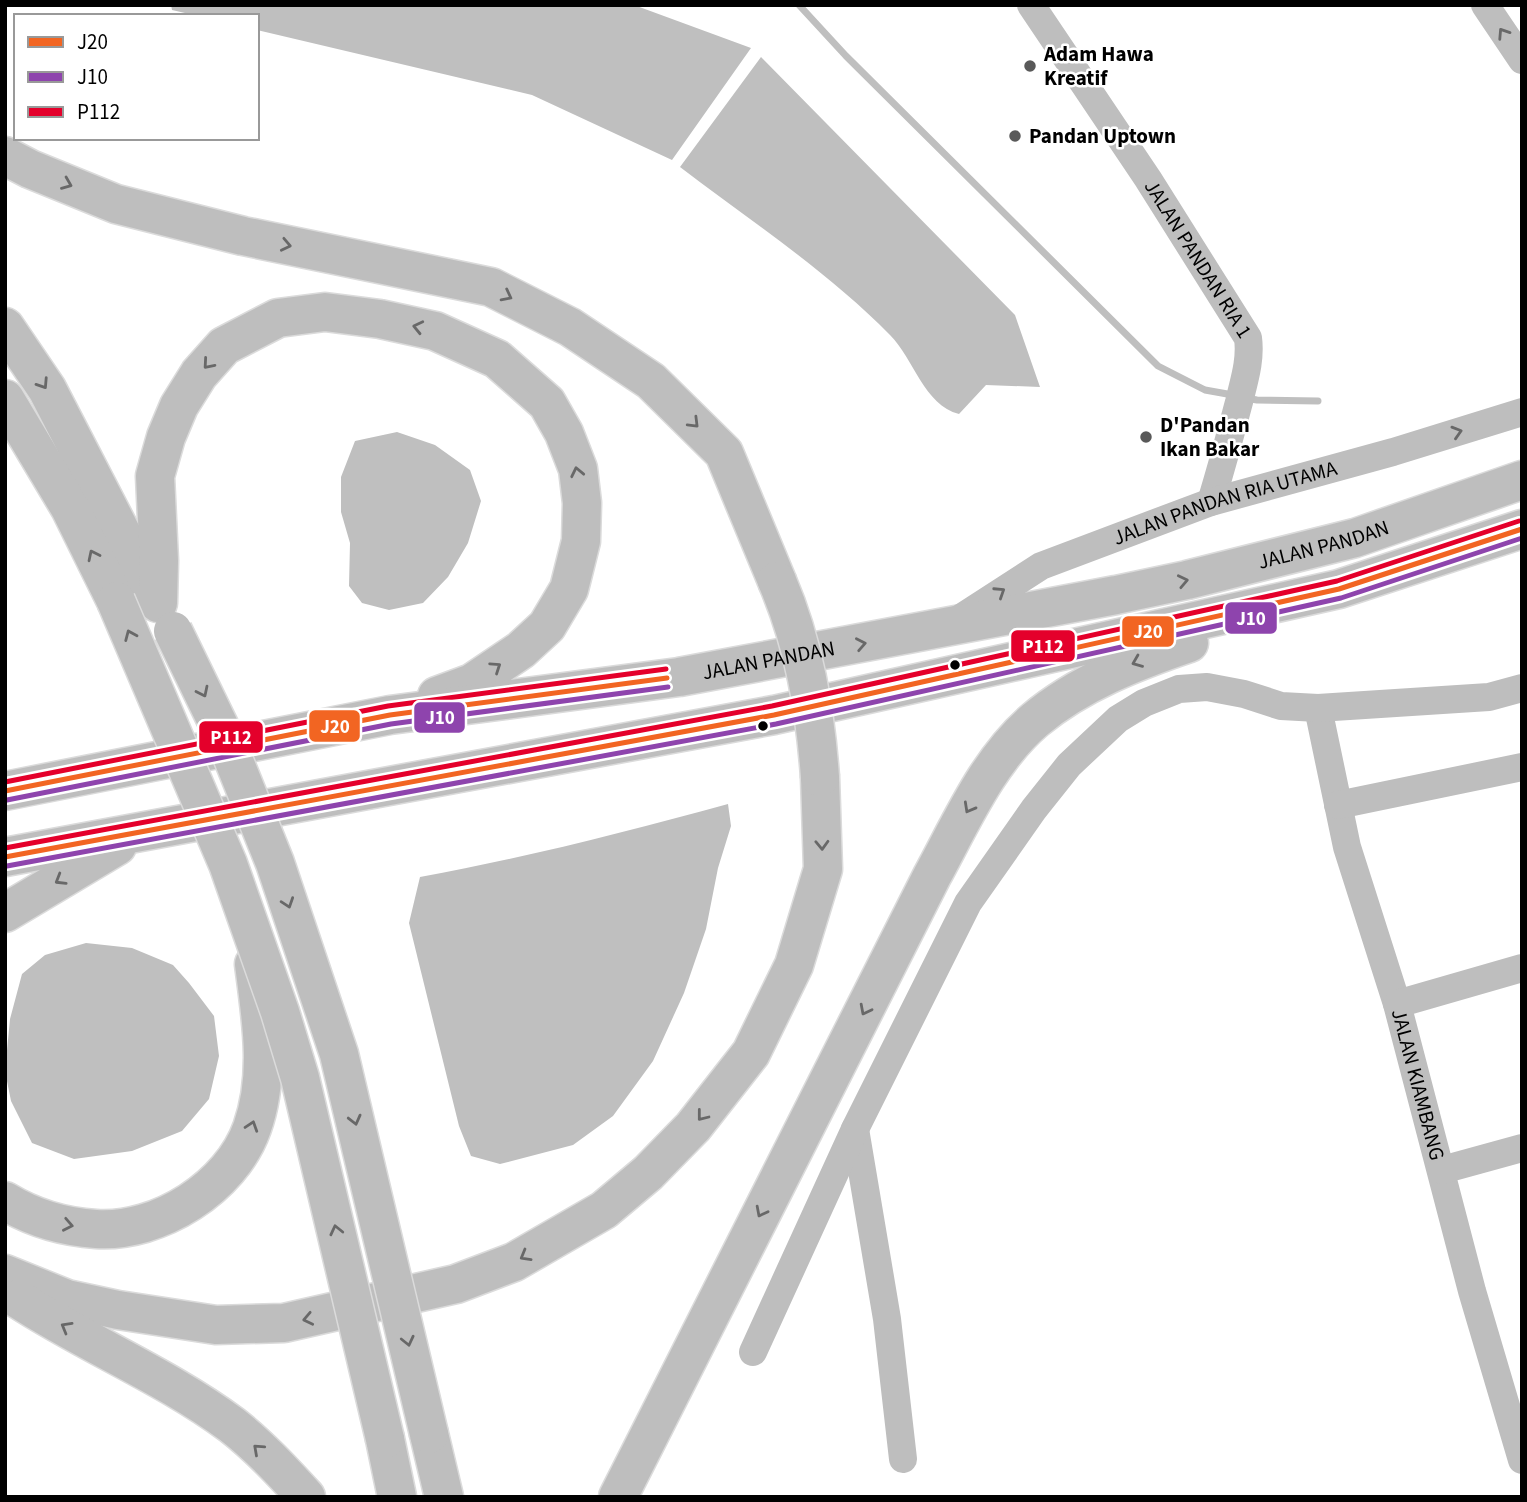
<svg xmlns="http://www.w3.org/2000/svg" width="1527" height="1502" viewBox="0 0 1527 1502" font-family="'Source Sans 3',sans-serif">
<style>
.water{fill:#bfbfbf}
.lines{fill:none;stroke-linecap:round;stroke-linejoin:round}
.stream{stroke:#bfbfbf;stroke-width:7}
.highway-casing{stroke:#dbdbdb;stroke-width:41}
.minor{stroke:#bebebe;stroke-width:28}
.highway{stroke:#bebebe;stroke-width:38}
.highway-bridge-casing{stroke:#dbdbdb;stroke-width:41;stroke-linecap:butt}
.highway-bridge{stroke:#bebebe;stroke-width:38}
.bus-1-casing{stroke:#fff;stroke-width:10}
.bus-2-casing{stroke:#fff;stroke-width:10}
.bus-3-casing{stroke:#fff;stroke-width:10}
.bus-1{stroke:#f26522;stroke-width:5}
.bus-2{stroke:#8e44ad;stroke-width:5}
.bus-3{stroke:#e4002b;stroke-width:5}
.oneway{stroke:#686868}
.poi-dot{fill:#595959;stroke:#fff;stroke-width:2.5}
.bus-dot{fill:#000;stroke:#fff;stroke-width:2.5}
.labels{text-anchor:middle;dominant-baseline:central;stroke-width:5;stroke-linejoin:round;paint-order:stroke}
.poi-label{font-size:21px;font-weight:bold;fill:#000;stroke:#fff;text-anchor:start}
.street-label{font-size:21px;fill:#000;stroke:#fff}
.line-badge{stroke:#fff;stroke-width:2.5}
.badge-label{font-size:19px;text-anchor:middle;font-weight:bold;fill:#fff}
</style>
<rect width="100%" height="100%" fill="#fff"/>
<!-- water -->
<path class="water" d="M171 5H634L751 48 672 160 532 95 257 30V16H198L172 10Z
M761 57 1015 315 1040 387 986 385 959 414C924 405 914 359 890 335 827 271 751 221 680 167Z
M397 432 435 445 470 470 481 501 468 543 448 577 423 603 389 610 362 603 349 586 350 543 341 512V477L355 441Z
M728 804 731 826 718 868 706 929 684 993 653 1061 613 1116 573 1145 500 1164 471 1156 459 1126 409 923 420 877C524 858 626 832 728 804Z
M86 943 132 948 173 965 189 983 214 1016 219 1056 209 1099 182 1131 132 1151 74 1159 32 1143 11 1101 5 1071 10 1019 22 974 45 955Z"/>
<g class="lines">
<!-- stream -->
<path class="stream" d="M799 5 846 56 1158 366 1205 390 1233 395
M1245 398 1257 400 1318 401"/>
<defs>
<g id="highway">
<path d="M5 156 30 169 116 204 243 236 491 287 570 327 651 381 724 453 777 581"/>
<path d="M5 327 47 389 155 598"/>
<path d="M5 399 70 508 116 601"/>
<path d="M158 603 159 561 155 476 166 437 179 406 199 374 224 346 278 318 325 312 380 319 435 331 497 359 547 403 564 433 578 469 582 503 581 541 569 589 547 626 521 650 472 683 437 696"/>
<path id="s4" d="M5 791 390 715 679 677 1116 595 1187 580 1355 538 1522 480"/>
<path d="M5 857 774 715 1339 589 1522 529"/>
<path d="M5 913 117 846"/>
<path d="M5 1201C33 1218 63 1227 96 1229 159 1233 231 1187 252 1128 271 1075 261 1018 254 964"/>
<path d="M5 1274 67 1299 118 1310 216 1325 284 1323 456 1284 514 1262 604 1210 648 1173 693 1127 751 1053 794 965 823 869 820 777"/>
<path d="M18 1299C87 1344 166 1376 232 1425 259 1446 283 1472 306 1497"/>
<path d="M429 1434 444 1497"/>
<path d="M385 1439 397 1497"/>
<path d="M618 1497 932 876C961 823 988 760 1035 720 1079 683 1136 661 1189 643"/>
</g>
</defs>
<!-- highway casing -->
<use href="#highway" class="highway-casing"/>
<!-- minor -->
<g class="minor">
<path id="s1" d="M1031 5 1148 179 1248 338C1251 360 1244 381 1239 402 1230 436 1221 469 1211 502"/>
<path d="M1485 5 1522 60"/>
<path id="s2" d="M956 621 1041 566 1211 502 1393 452 1522 412"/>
<path id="s3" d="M1318 708 1347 847 1397 1004 1472 1291 1522 1460"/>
<path d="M1338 805 1522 767"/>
<path d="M1397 1004 1522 968"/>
<path d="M855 1129 887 1319 903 1459"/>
<path d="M1442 1170 1522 1148"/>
<path d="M753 1352 855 1129 968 903 1034 809 1069 765 1118 719 1144 703 1179 689 1207 687 1244 694 1281 706 1318 708 1489 697 1522 688"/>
</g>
<!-- highway -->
<use href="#highway" class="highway"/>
<defs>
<path id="highway-bridge" d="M777 581C804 644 815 709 820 777
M116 601 228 864 280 1012 300 1078 385 1439
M173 631 224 736 275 863 339 1054 429 1434"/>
</defs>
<!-- highway-bridge casing -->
<use href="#highway-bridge" class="highway-bridge-casing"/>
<!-- highway-bridge -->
<use href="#highway-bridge" class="highway-bridge"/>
<defs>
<path id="bus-1" d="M5 791 390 715 667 678
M5 857 774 715 1339 589 1522 529"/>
<path id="bus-2" d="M7 800 391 724 668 687
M7 866 776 724 1341 598 1522 538"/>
<path id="bus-3" d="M5 782 388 706 666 669
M5 848 772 706 1337 581 1519 521"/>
</defs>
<!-- bus-1 casing -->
<use href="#bus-1" class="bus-1-casing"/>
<!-- bus-2 casing -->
<use href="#bus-2" class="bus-2-casing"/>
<!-- bus-3 casing -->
<use href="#bus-3" class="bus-3-casing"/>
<!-- bus-1 -->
<use href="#bus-1" class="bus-1"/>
<!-- bus-2 -->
<use href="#bus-2" class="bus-2"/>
<!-- bus-3 -->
<use href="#bus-3" class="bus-3"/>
</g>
<!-- one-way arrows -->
<defs><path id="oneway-chevron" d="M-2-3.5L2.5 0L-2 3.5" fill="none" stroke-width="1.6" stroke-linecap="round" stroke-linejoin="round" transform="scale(1.75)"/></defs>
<g class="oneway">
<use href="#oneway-chevron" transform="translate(1503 33) rotate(-123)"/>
<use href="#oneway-chevron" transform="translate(67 184) rotate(22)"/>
<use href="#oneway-chevron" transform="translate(286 245) rotate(12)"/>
<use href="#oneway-chevron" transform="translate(507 296) rotate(27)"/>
<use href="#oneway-chevron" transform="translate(418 327) rotate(-167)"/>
<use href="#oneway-chevron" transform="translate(208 364) rotate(131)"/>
<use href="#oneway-chevron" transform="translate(43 384) rotate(57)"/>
<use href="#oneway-chevron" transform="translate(694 423) rotate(45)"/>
<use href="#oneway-chevron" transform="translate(1457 432) rotate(-17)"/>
<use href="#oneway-chevron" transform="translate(577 472) rotate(-102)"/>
<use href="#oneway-chevron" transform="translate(93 555) rotate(-116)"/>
<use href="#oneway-chevron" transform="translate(1183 581) rotate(-12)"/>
<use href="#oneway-chevron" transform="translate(1000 592) rotate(-33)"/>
<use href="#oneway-chevron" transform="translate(130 635) rotate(-113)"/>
<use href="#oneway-chevron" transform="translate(861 644) rotate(-11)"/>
<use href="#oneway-chevron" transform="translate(1137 662) rotate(158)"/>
<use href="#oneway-chevron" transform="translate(496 667) rotate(-34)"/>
<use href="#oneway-chevron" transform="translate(203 692) rotate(64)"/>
<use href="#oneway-chevron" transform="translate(969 808) rotate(119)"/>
<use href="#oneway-chevron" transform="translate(822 845) rotate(88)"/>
<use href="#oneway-chevron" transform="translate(60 880) rotate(149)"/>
<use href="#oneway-chevron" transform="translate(288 903) rotate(71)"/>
<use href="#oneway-chevron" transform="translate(865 1010) rotate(117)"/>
<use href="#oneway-chevron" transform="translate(702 1116) rotate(128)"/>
<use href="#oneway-chevron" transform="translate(355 1120) rotate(76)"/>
<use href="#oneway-chevron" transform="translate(252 1126) rotate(-72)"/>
<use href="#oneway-chevron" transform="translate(761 1212) rotate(117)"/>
<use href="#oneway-chevron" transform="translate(68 1225) rotate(11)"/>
<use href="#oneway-chevron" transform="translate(336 1230) rotate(-103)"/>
<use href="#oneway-chevron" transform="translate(525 1256) rotate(150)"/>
<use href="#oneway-chevron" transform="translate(308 1319) rotate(168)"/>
<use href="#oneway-chevron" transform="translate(66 1327) rotate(-150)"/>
<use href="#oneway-chevron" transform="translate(408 1341) rotate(77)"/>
<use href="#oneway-chevron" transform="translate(258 1449) rotate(-138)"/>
</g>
<!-- markers -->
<g class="poi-dot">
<circle cx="1030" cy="66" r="7"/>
<circle cx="1015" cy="136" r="7"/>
<circle cx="1146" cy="437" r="7"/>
</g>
<g class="bus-dot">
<circle cx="955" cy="665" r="6"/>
<circle cx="763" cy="726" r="6"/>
</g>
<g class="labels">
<!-- poi labels -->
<g class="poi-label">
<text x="1044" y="54">Adam Hawa<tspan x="1044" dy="24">Kreatif</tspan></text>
<text x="1029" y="136">Pandan Uptown</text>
<text x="1160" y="425">D'Pandan<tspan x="1160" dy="24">Ikan Bakar</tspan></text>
</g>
<!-- street labels -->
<g class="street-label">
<text stroke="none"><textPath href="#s1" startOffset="304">JALAN PANDAN RIA 1</textPath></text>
<text stroke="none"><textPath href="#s2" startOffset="296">JALAN PANDAN RIA UTAMA</textPath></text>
<text stroke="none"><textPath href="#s4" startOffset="1342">JALAN PANDAN</textPath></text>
<text stroke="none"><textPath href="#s4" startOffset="775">JALAN PANDAN</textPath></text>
<text stroke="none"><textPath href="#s3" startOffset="390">JALAN KIAMBANG</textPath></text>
</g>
</g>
<g class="line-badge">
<rect x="1224" y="601" width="54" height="34" rx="7" fill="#8e44ad"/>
<rect x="1121" y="615" width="54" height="33" rx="7" fill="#f26522"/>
<rect x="1010" y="629" width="66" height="34" rx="7" fill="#e4002b"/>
<rect x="413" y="701" width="53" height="33" rx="7" fill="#8e44ad"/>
<rect x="308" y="709" width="53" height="34" rx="7" fill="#f26522"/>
<rect x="198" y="720" width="66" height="34" rx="7" fill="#e4002b"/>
</g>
<g class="badge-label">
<text x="1251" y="625">J10</text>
<text x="1148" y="638">J20</text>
<text x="1043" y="653">P112</text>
<text x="440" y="724">J10</text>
<text x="335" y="733">J20</text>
<text x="231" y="744">P112</text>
</g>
<!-- border -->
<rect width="1527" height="1502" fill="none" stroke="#000000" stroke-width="14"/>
<!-- legend -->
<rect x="14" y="14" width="245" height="126" fill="#ffffff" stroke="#999999" stroke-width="2"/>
<rect x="28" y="37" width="35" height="10" fill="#f26522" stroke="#999999" stroke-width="2"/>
<text x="77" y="49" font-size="21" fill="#000000">J20</text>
<rect x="28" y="72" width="35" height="10" fill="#8e44ad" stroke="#999999" stroke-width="2"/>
<text x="77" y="84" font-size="21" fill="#000000">J10</text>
<rect x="28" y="107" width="35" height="10" fill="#e4002b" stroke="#999999" stroke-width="2"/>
<text x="77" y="119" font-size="21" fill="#000000">P112</text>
</svg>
